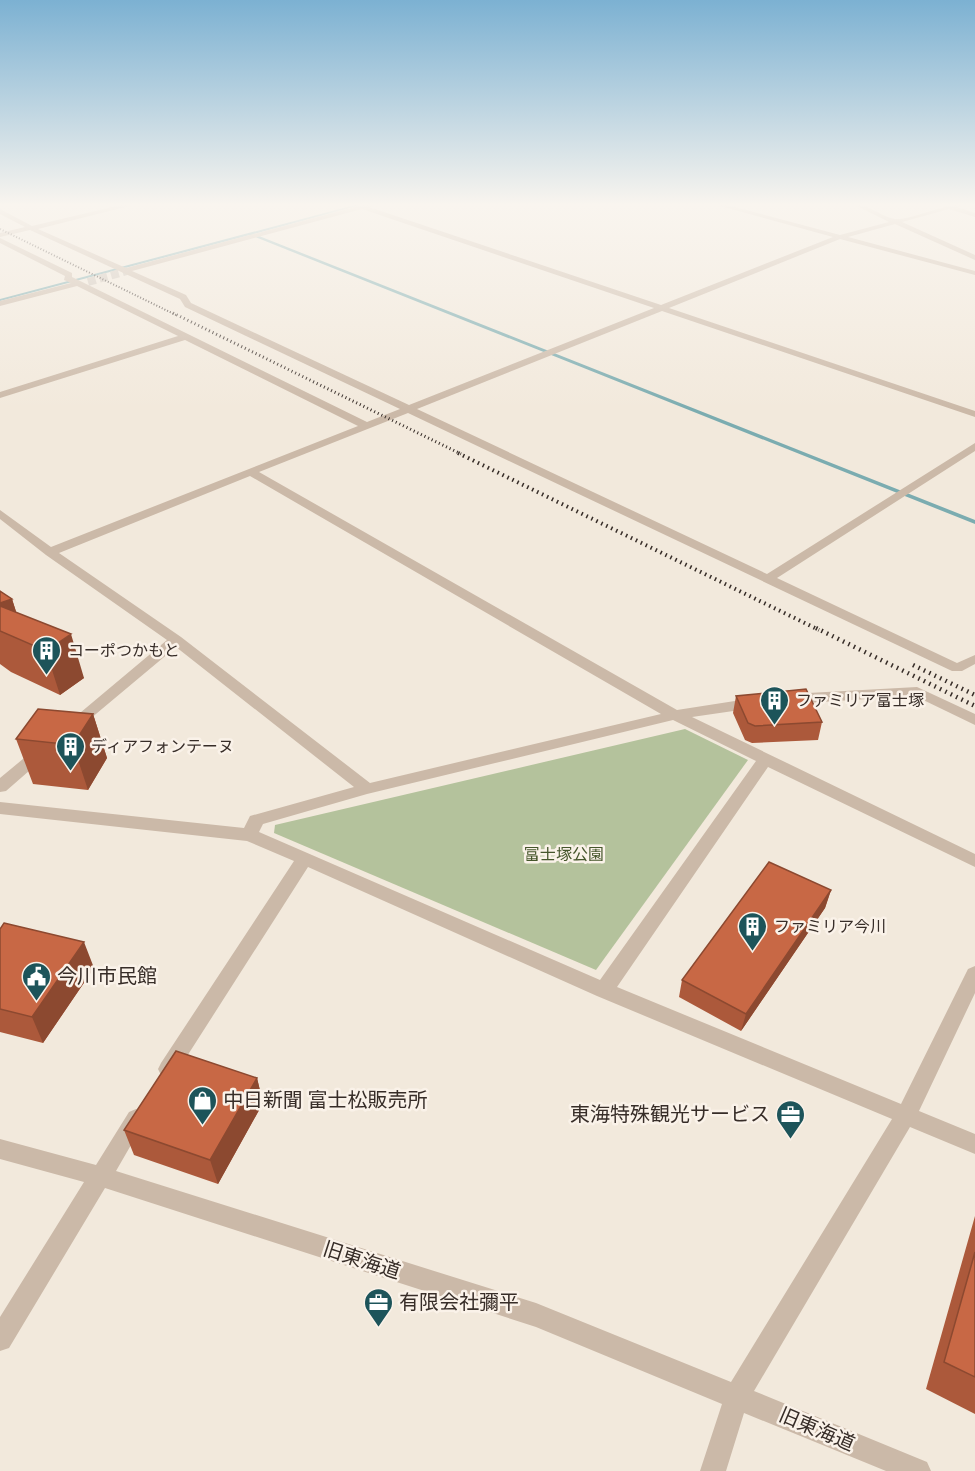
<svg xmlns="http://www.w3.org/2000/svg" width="975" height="1471" viewBox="0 0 975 1471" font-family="Cabin,'Noto Sans JP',sans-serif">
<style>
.green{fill:#b4c29c}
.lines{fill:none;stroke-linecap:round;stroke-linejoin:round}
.stream{fill:#7bacb0;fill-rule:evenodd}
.street-tunnel{stroke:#cdc3b8;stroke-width:8;stroke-dasharray:8 4;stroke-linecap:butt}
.street{fill:#cbb9a8;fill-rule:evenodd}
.rail-far3{stroke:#372d28;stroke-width:2;stroke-dasharray:1 2;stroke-linecap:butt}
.rail-far2{stroke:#372d28;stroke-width:3;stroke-dasharray:1 3;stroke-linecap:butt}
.rail-far1{stroke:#372d28;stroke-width:4;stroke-dasharray:1.5 4;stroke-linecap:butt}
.rail{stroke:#372d28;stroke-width:4.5;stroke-dasharray:1.5 4.5;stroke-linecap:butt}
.wall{fill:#ac593b}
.shaded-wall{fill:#8c4930}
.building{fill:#c86845;stroke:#8c4930;stroke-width:1.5}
.labels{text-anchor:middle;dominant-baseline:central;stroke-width:5;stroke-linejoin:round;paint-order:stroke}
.poi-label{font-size:16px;fill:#372d28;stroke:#faf2e9;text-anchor:start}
.park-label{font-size:16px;fill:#45562b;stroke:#faf2e9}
.near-poi-label{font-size:20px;fill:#372d28;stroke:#faf2e9;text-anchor:start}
.near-street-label{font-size:20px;fill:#372d28;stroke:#faf2e9}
</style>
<rect width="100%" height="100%" fill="#f2e9dc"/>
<!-- green -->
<path class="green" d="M685 729 748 760 596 970 274 833 275 825Z"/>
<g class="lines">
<!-- stream -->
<path class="stream" d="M362 203H368L254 234 975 520V524L250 235 0 301V299Z"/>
<!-- street-tunnel -->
<path class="street-tunnel" d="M88 282 127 271"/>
<!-- street -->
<path class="street" d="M129 203H141L38 229 126 268 370 203 373 205 369 207 661 305 833 237 709 203H720L840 235 889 222 851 203C867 203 879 216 895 219 907 221 949 203 968 203L957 207 975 213V217L949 209 902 222 975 255V260L895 224 848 237 975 271V275L840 239 669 308 975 411V417L662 311 417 409 767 574 975 443V451L777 578 957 663 975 655V664L962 671H952L408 413 259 472 677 710 754 698 759 700 761 703 759 706 754 708 692 717 975 854V867L768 767 617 987 901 1104 968 969 975 966V993L919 1111 975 1134V1154L910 1127 754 1391 927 1462 931 1471H886L744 1413 726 1471H700L722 1404 536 1327 105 1188 9 1348 0 1351V1317L84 1182 0 1159V1139L96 1165 129 1112 136 1109 143 1112 146 1119 116 1171 536 1303 731 1382 892 1119 597 996 308 867 175 1075 168 1078 161 1075 158 1069 161 1063 294 861 247 841 0 814V802L244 828 250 816 354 787 176 647 78 729H68L66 726 68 723 167 640 46 555 0 519V510L51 547 358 426 185 340 0 398V392L178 336 77 286 0 306V301L71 283 64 280 65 276 0 243V238L72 273V277L367 422 400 409 185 307 180 299 30 230 0 237V233L25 227 0 214V209L32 226ZM362 209 654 308 409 405 191 303 186 295 132 271ZM250 476 661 714 370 783 181 637 59 553ZM673 720 756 761 600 980 259 832 263 824 367 794Z
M917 687 975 714V725L915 696 790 704 783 699 790 694Z
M40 748 45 749 48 753 45 757 6 791 0 792V778L35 749Z"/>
<!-- rail-far3 -->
<path class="rail-far3" d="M0 229 176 315"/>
<!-- rail-far2 -->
<path class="rail-far2" d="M173 313 461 454"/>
<!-- rail-far1 -->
<path class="rail-far1" d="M458 453 819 630"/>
<!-- rail -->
<path class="rail" d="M816 628 975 706
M913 665 975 695"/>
</g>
<!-- wall -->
<path class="wall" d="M0 591 12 599 16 612 84 678 60 695 11 672 0 664Z
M736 696 822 722 818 740 752 743 745 740 733 713Z
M93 714 107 758 88 790 33 784 16 739Z
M831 890 825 908 741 1031 679 997 682 980Z
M0 929 94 968 43 1043 0 1032Z
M257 1078 263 1103 218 1184 134 1155 124 1130Z
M975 1216V1414L926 1389Z"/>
<!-- shaded-wall -->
<path class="shaded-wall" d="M12 599 26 642 0 613V603Z
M71 634 84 678 60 695 46 651Z
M93 714 107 758 88 790 73 745Z
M831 890 825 908 741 1031 746 1014Z
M84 942 94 968 43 1043 32 1017Z
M257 1078 263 1103 218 1184 210 1160Z"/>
<!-- building -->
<path class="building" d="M0 591 12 599 0 603Z
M0 606 71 634 46 651 0 631Z
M806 689 822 722 755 726 748 723 736 696Z
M38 709 93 714 73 745 16 739Z
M769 862 831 890 746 1014 682 980Z
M4 923 84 942 32 1017 0 1009V929Z
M176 1051 257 1078 210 1160 124 1130Z
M975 1252V1377L944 1362Z"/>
<!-- sky -->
<linearGradient id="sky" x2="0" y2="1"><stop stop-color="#7cb1d2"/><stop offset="0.5" stop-color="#f9f5ef"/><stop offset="1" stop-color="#f9f5ef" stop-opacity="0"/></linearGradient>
<rect width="975" height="409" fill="url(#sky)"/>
<!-- icons -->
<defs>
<symbol id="building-pin" viewBox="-11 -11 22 30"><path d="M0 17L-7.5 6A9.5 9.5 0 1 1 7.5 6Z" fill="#1d545a" stroke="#faf2e9"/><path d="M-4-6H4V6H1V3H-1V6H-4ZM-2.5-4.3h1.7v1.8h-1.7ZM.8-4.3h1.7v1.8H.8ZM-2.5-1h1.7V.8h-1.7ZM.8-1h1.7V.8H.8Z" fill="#fff"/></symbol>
<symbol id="civic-pin" viewBox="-11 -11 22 30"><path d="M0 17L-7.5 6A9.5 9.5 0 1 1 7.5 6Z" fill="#1d545a" stroke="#faf2e9"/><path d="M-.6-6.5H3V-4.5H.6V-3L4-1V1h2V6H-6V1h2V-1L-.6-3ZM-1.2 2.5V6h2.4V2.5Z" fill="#fff"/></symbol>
<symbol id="shop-pin" viewBox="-11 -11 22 30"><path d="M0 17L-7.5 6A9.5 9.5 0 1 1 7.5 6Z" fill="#1d545a" stroke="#faf2e9"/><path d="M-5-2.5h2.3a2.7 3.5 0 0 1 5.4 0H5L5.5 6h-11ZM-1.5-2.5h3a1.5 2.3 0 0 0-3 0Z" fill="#fff"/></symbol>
<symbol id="office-pin" viewBox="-11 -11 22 30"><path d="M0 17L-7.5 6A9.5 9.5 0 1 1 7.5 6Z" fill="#1d545a" stroke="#faf2e9"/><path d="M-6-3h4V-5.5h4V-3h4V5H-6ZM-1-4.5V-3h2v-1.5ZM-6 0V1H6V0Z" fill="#fff"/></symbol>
</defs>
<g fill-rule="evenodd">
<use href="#building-pin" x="30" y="634" width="33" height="45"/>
<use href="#building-pin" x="758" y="684" width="33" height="45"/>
<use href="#building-pin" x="54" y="730" width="33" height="45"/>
<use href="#building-pin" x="736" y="910" width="33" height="45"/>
<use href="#civic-pin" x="20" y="960" width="33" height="45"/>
<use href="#shop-pin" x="186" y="1084" width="33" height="45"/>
<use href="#office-pin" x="774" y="1098" width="33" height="45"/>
<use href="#office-pin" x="362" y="1286" width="33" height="45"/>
</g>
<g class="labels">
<!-- poi labels -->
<g class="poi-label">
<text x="68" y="650">コーポつかもと</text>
<text x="796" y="700">ファミリア富士塚</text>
<text x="91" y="746">ディアフォンテーヌ</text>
<text x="774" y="926">ファミリア今川</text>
</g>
<!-- park labels -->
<g class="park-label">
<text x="564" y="854">富士塚公園</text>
</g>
<!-- near-poi labels -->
<g class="near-poi-label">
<text x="57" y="976">今川市民館</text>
<text x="223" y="1100">中日新聞 富士松販売所</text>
<text x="770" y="1114" text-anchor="end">東海特殊観光サービス</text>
<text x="399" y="1302">有限会社彌平</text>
</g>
<!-- near-street labels -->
<g class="near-street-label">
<text transform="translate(362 1260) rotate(18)">旧東海道</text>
<text transform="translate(817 1429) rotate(23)">旧東海道</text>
</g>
</g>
</svg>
